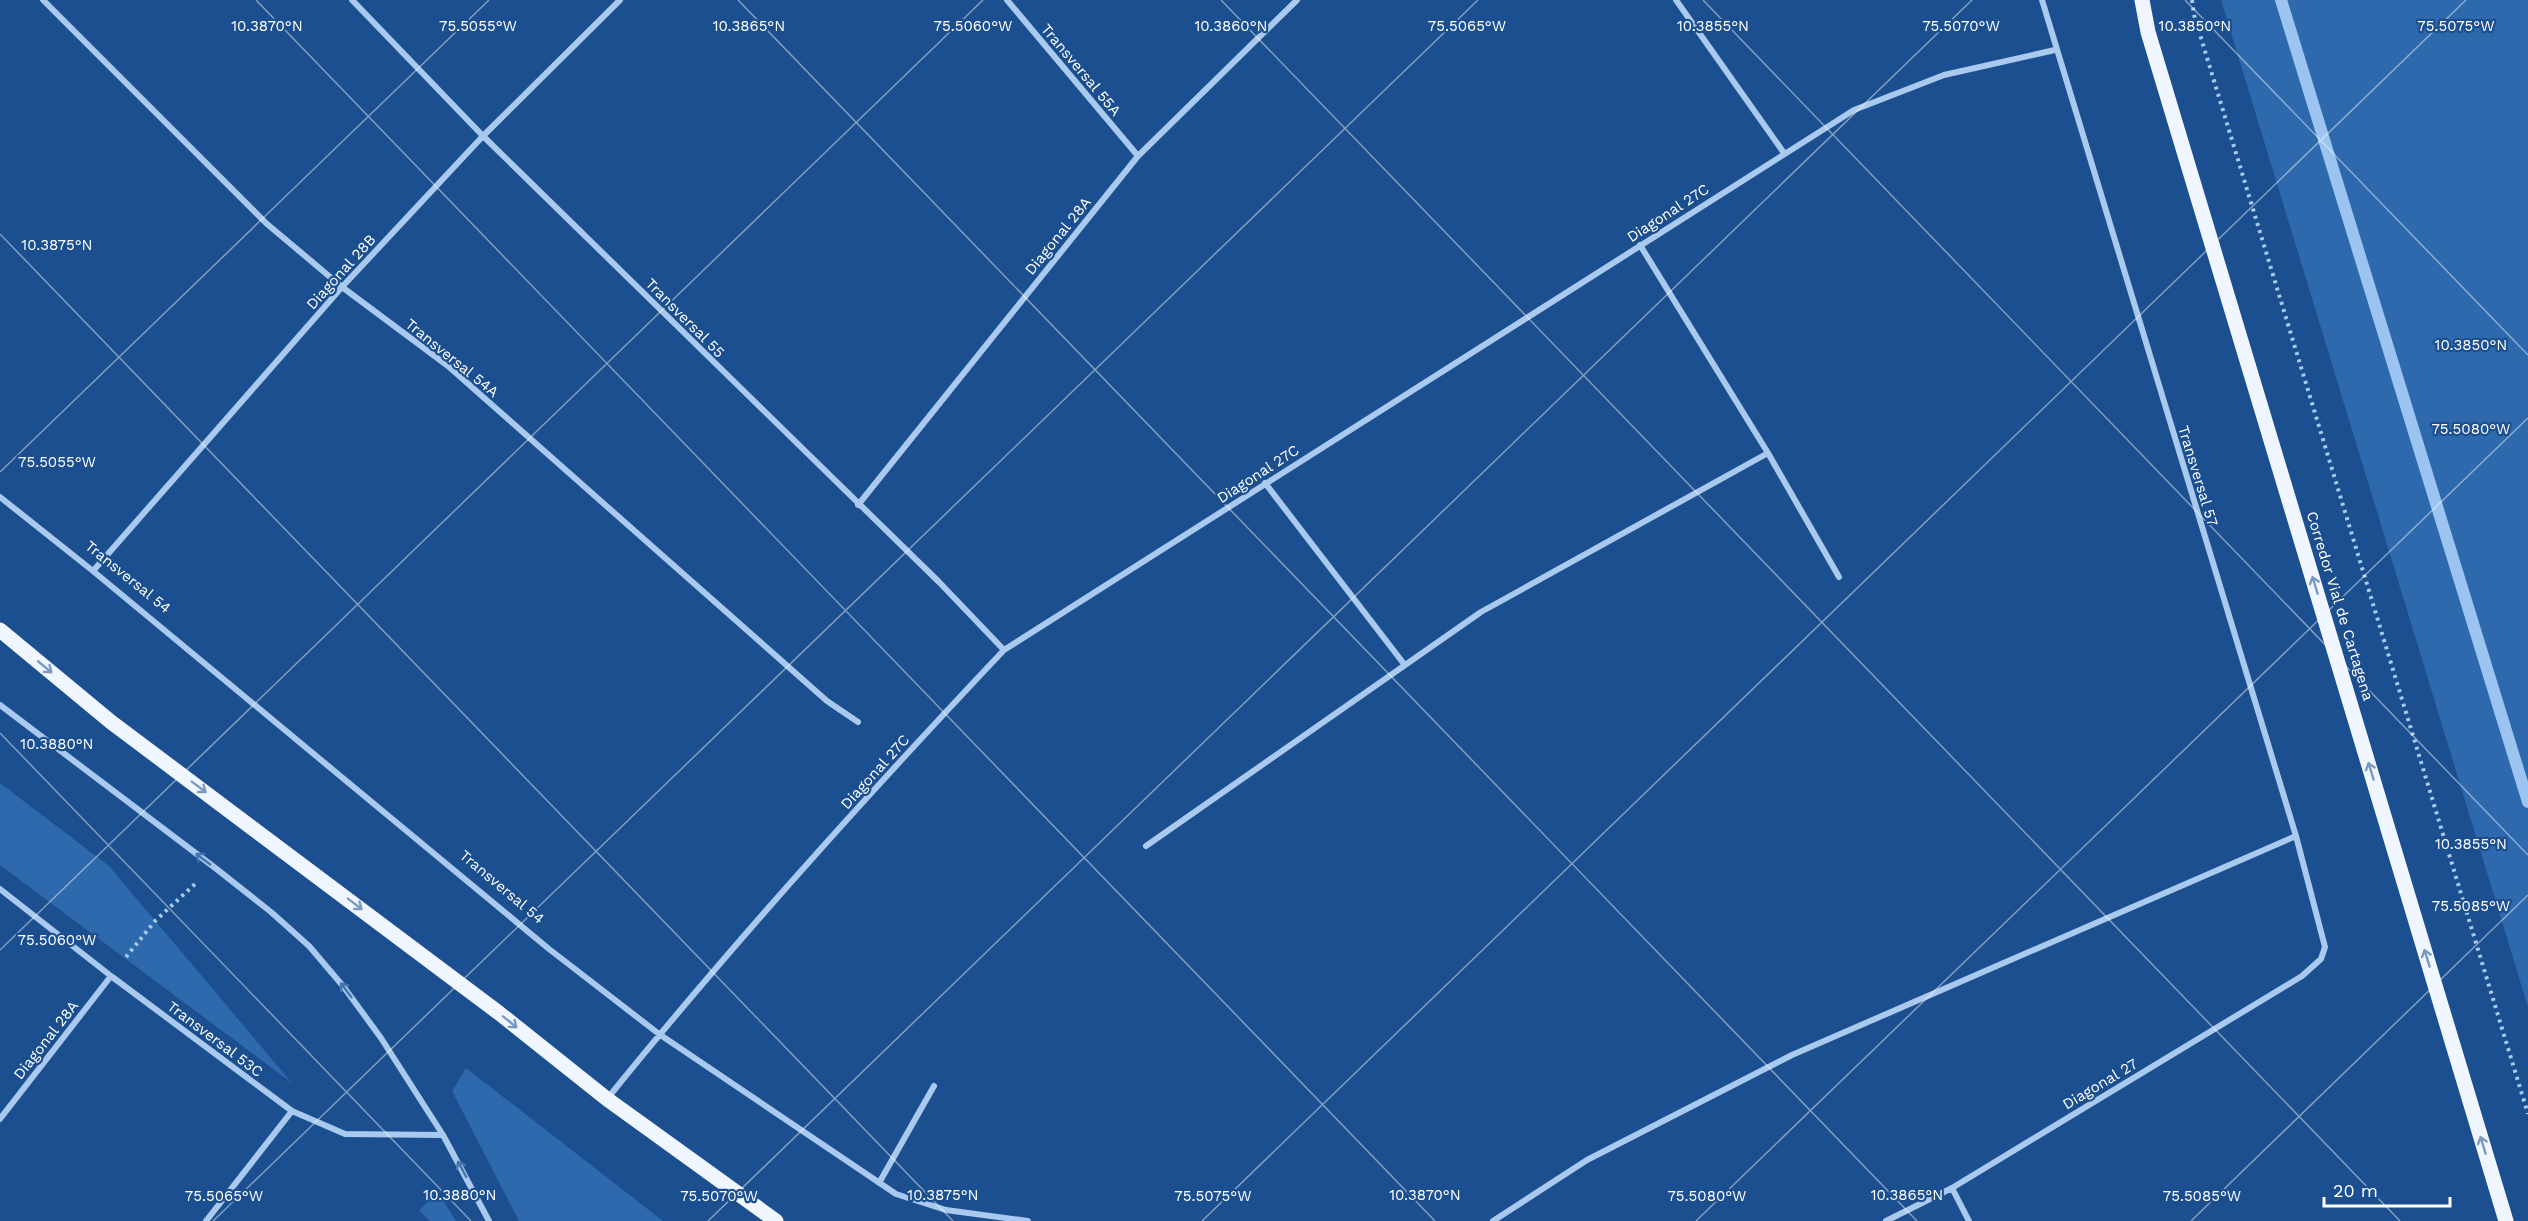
<svg xmlns="http://www.w3.org/2000/svg" width="2528" height="1221" viewBox="0 0 2528 1221" font-family="'Work Sans',sans-serif">
<style>
.green{fill:#2e69ad}
.lines{fill:none;stroke-linecap:round;stroke-linejoin:round}
.stream{stroke:#9cc4f0;stroke-width:12}
.path{stroke:#a9c9ee;stroke-width:4;stroke-dasharray:3 4.5;stroke-linecap:butt}
.street{stroke:#a9c9ee;stroke-width:6}
.primary{stroke:#f0f6ff;stroke-width:15}
.oneway{stroke:#7b9ac1}
.oneway2{stroke:#4674ac}
.ticks{fill:none;stroke:#fff;stroke-width:1.5;stroke-opacity:0.45}
.labels{text-anchor:middle;dominant-baseline:central;stroke-width:4.5;stroke-linejoin:round;paint-order:stroke}
.street-label{font-size:15px;fill:#fff;stroke:#1b4f8f}
.ticks-label{font-size:15px;text-anchor:middle;fill:#fff;stroke:#1b4f8f;stroke-width:4.5;stroke-linejoin:round;paint-order:stroke}
</style>
<rect width="100%" height="100%" fill="#1b4f8f"/>
<!-- green -->
<path class="green" d="M2221 0H2528V1007Z
M0 783 109 866 292 1083 0 865Z
M466 1068 663 1221H519L452 1091Z
M437 1191 456 1221H430L419 1211Z"/>
<g class="lines">
<!-- stream -->
<path class="stream" d="M2281 0 2528 802"/>
<!-- path -->
<path class="path" d="M2192 0 2194 15 2528 1114
M126 957 155 921 195 884"/>
<!-- street -->
<path class="street" d="M43 0 267 224 342 287 448 366 827 701 858 722
M352 0 483 136 939 582 1004 650
M1007 0 1138 156
M1676 0 1784 153
M1640 245 1768 453 1839 577
M1265 483 1404 664
M0 497 93 571 549 949 659 1034 896 1194 946 1210 1028 1221
M858 505 1138 156 1297 0
M93 571 342 287 483 136 620 0
M0 705 214 867 271 912 309 946 343 986 381 1038 443 1135 489 1221
M1146 846 1481 612 1768 453
M0 889 111 976 292 1111 345 1134 443 1135
M607 1099C732 944 867 795 1004 650L1854 110 1944 75 2055 50
M0 1119 111 976
M879 1183 934 1086
M1952 1188 1969 1221
M206 1221 292 1111
M1493 1221 1587 1160 1792 1055 2296 836
M1886 1221 1952 1188 2302 976 2321 959 2325 947 2296 836 2042 0"/>
<!-- primary -->
<path class="primary" d="M2142 0 2148 32 2506 1221
M0 630 111 722 499 1013 607 1099 776 1221"/>
</g>
<!-- one-way arrows -->
<defs><path id="oneway-shaft" d="M-6 0H5M1.5-3L5.5 0L1.5 3" fill="none" stroke-width="1.6" stroke-linecap="round" stroke-linejoin="round" transform="scale(1.5)"/></defs>
<g class="oneway">
<use href="#oneway-shaft" transform="translate(2315 585) rotate(-107)"/>
<use href="#oneway-shaft" transform="translate(45 667) rotate(40)"/>
<use href="#oneway-shaft" transform="translate(2371 771) rotate(-107)"/>
<use href="#oneway-shaft" transform="translate(199 787) rotate(37)"/>
<use href="#oneway-shaft" transform="translate(355 904) rotate(37)"/>
<use href="#oneway-shaft" transform="translate(2427 958) rotate(-107)"/>
<use href="#oneway-shaft" transform="translate(510 1022) rotate(39)"/>
<use href="#oneway-shaft" transform="translate(2483 1145) rotate(-107)"/>
</g>
<g class="oneway2">
<use href="#oneway-shaft" transform="translate(203 859) rotate(-143)"/>
<use href="#oneway-shaft" transform="translate(346 990) rotate(-127)"/>
<use href="#oneway-shaft" transform="translate(462 1169) rotate(-118)"/>
</g>
<!-- ticks -->
<path class="ticks" d="M256 0 1435 1221M738 0 1917 1221M1221 0 2400 1221M1703 0 2528 855M2185 0 2528 355M0 234 953 1221M0 472 489 0M0 733 471 1221M0 950 983 0M213 1221 1478 0M708 1221 1972 0M1202 1221 2466 0M1696 1221 2528 418M2191 1221 2528 895"/>
<g class="labels">
<!-- street labels -->
<g class="street-label">
<text transform="translate(1081 70) rotate(50)">Transversal 55A</text>
<text transform="translate(1668 213) rotate(-33)">Diagonal 27C</text>
<text transform="translate(1058 236) rotate(-51)">Diagonal 28A</text>
<text transform="translate(341 272) rotate(-48)">Diagonal 28B</text>
<text transform="translate(685 318) rotate(45)">Transversal 55</text>
<text transform="translate(452 358) rotate(39)">Transversal 54A</text>
<text transform="translate(1258 474) rotate(-33)">Diagonal 27C</text>
<text transform="translate(2198 476) rotate(73)">Transversal 57</text>
<text transform="translate(128 577) rotate(39)">Transversal 54</text>
<text transform="translate(2340 606) rotate(73)">Corredor Vial de Cartagena</text>
<text transform="translate(875 772) rotate(-48)">Diagonal 27C</text>
<text transform="translate(502 887) rotate(40)">Transversal 54</text>
<text transform="translate(215 1039) rotate(37)">Transversal 53C</text>
<text transform="translate(46 1040) rotate(-52)">Diagonal 28A</text>
<text transform="translate(2100 1084) rotate(-31)">Diagonal 27</text>
</g>
</g>
<g class="ticks-label">
<text x="1961" y="31">75.5070°W</text>
<text x="478" y="31">75.5055°W</text>
<text x="973" y="31">75.5060°W</text>
<text x="1467" y="31">75.5065°W</text>
<text x="2456" y="31">75.5075°W</text>
<text x="267" y="31">10.3870°N</text>
<text x="749" y="31">10.3865°N</text>
<text x="1231" y="31">10.3860°N</text>
<text x="1713" y="31">10.3855°N</text>
<text x="2195" y="31">10.3850°N</text>
<text x="57" y="250">10.3875°N</text>
<text x="2471" y="350">10.3850°N</text>
<text x="2471" y="434">75.5080°W</text>
<text x="57" y="467">75.5055°W</text>
<text x="57" y="749">10.3880°N</text>
<text x="2471" y="849">10.3855°N</text>
<text x="2471" y="911">75.5085°W</text>
<text x="57" y="945">75.5060°W</text>
<text x="460" y="1200">10.3880°N</text>
<text x="943" y="1200">10.3875°N</text>
<text x="1425" y="1200">10.3870°N</text>
<text x="1907" y="1200">10.3865°N</text>
<text x="224" y="1201">75.5065°W</text>
<text x="719" y="1201">75.5070°W</text>
<text x="1213" y="1201">75.5075°W</text>
<text x="1707" y="1201">75.5080°W</text>
<text x="2202" y="1201">75.5085°W</text>
</g>
<!-- scale -->
<path d="M2324 1197v9h126v-9" fill="none" stroke="#ffffff" stroke-width="3"/>
<text x="2333" y="1197" font-size="18" fill="#ffffff" stroke="#1b4f8f" stroke-width="4.5" paint-order="stroke">20 m</text>
</svg>
